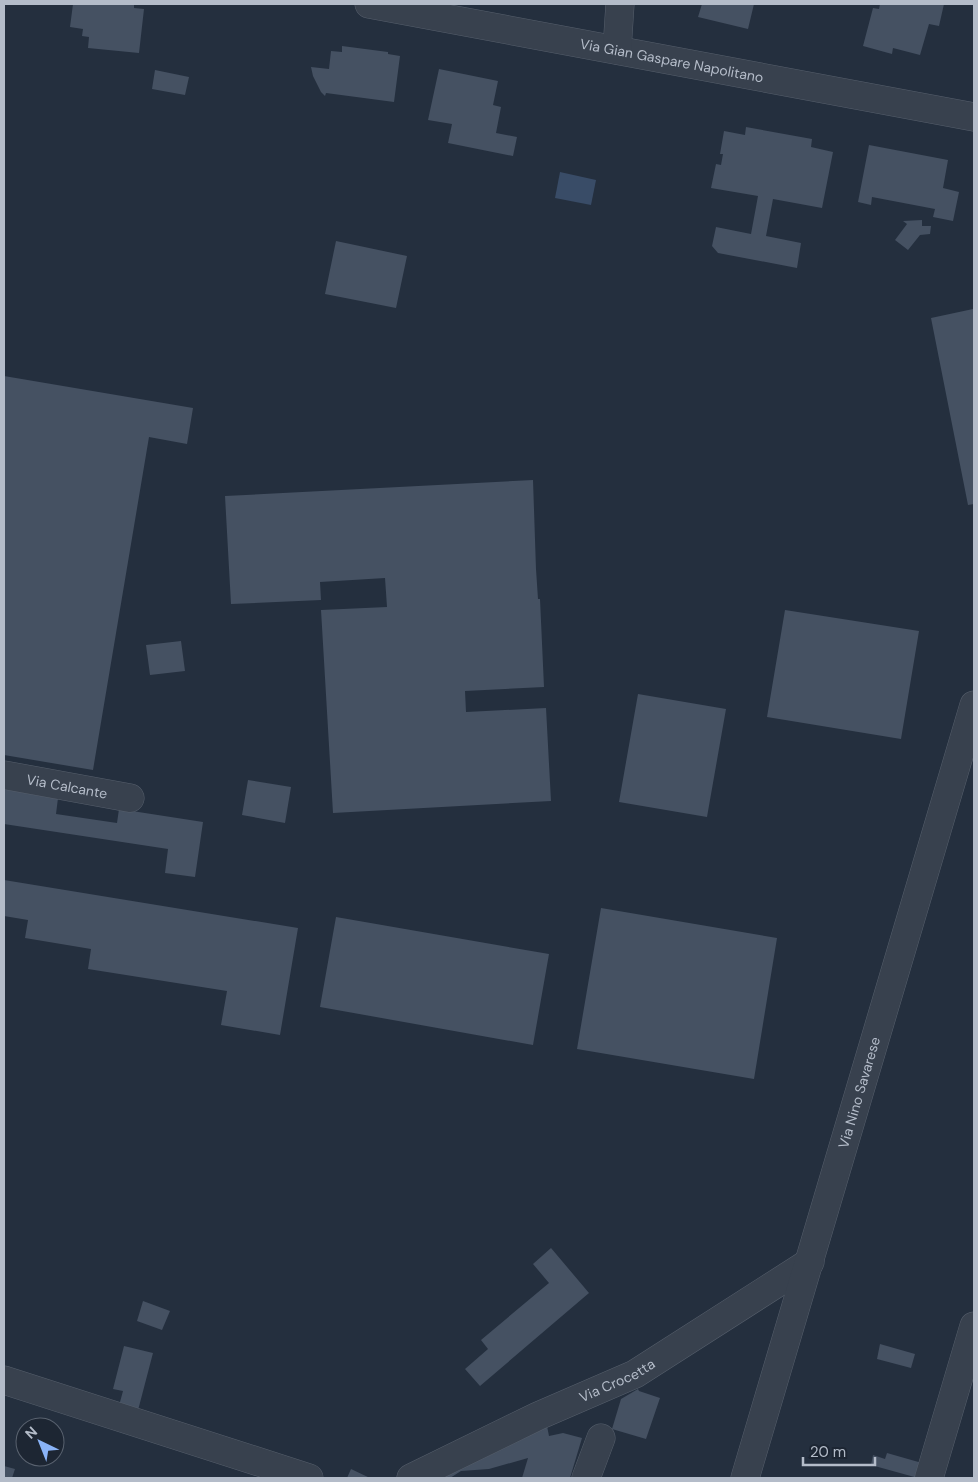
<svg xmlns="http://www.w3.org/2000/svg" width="978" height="1482" viewBox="0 0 978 1482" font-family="'DM Sans',sans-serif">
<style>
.water{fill:#394c67}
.building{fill:#455162}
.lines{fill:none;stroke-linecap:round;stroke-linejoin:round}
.street-casing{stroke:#565f6c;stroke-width:29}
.street{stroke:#38414e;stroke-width:28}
.labels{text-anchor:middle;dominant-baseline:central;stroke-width:4;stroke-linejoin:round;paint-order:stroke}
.street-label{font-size:14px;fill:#b4bcc9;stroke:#1d2633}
</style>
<rect width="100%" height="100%" fill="#242f3e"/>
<!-- water -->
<path class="water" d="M560 172 596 180 591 205 555 198Z"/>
<!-- building -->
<path class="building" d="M73 4H134V8L144 9 139 53 88 48 89 37 82 36 83 29 70 27Z
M702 4H754L748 29 698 17Z
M880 4H944L939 26 929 24 920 55 893 48 892 54 863 46 873 8 879 9Z
M342 46 388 52V54L400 56 394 102 326 93 325 96 321 92 313 76 311 67 329 69 331 51 342 52Z
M439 69 498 81 493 105 501 107 496 133 517 137 513 156 448 143 452 124 428 120Z
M155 70 189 77 185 95 152 89Z
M746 127 812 139 811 147 833 152 822 208 773 199 766 236 801 243 797 268 718 253 712 246 716 227 751 234 758 196 711 188 716 164 721 165 723 154H720L724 131 745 135Z
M869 145 948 160 943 188 959 192 953 221 933 217 935 209 872 197 871 205 858 202Z
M922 220V226H931L930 234 920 235 908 250 895 240 907 224 903 221Z
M336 241 407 256 396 308 325 294Z
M973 309 974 504 968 505 931 318Z
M4 376 193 408 187 444 149 437 93 770 4 755Z
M533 480 536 569 538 599H540L544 687 465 691 466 712 546 708 551 801 333 813 321 610 387 607 385 578 320 582 321 600 231 604 225 496Z
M785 610 919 631 901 739 767 717Z
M181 641 185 671 150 675 146 645Z
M638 694 726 709 707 817 619 802Z
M248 780 291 787 285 823 242 815Z
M4 789 58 798 56 814 117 823 119 809 203 822 195 877 165 873 168 849 4 824Z
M4 880 298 928 280 1035 221 1025 227 991 88 969 91 949 25 938 28 920 4 916Z
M601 908 777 938 754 1079 577 1049Z
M336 917 549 954 533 1045 320 1007Z
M551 1248 589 1293 480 1386 465 1369 488 1349 481 1340 549 1283 533 1264Z
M143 1301 170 1311 162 1330 137 1321Z
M880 1344 915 1354 911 1368 877 1359Z
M124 1346 153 1353 136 1418 117 1413 123 1391 113 1389Z
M638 1389 639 1391 660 1398 646 1439 612 1429 621 1399Z
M546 1421 549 1436 563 1433 582 1438 570 1478H522L528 1458 489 1469 461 1471 450 1478H431Z
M887 1453 922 1463 918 1478 871 1465 873 1455 885 1459Z
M4 1466 15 1469 12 1478H4Z
M351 1469 370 1478H347Z"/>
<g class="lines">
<defs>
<g id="street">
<path id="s1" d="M369 4 974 117"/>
<path d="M617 50 620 4"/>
<path id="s2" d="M4 775 130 798"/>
<path d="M4 1380 309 1478"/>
<path id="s3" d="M411 1478 538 1416 635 1374 810 1262"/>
<path d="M586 1478 601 1438"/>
<path id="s4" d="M745 1478 974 705"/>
<path d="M929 1478 974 1326"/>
</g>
</defs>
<!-- street casing -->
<use href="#street" class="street-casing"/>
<!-- street -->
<use href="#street" class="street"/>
</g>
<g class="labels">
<!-- street labels -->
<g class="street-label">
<text stroke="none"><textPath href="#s1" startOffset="308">Via Gian Gaspare Napolitano</textPath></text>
<text stroke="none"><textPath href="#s2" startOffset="64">Via Calcante</textPath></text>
<text stroke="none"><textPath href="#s4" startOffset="402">Via Nino Savarese</textPath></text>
<text stroke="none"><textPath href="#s3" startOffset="228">Via Crocetta</textPath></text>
</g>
</g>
<!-- border -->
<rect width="978" height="1482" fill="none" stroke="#b4bcc9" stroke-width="10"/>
<!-- north arrow -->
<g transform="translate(40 1442) rotate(317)"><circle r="24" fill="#1d2633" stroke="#59626f"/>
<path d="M0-4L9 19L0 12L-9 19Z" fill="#8ab4f8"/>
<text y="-8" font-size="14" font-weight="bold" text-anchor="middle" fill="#b4bcc9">N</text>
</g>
<!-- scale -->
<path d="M803 1457v8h72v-8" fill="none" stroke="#b4bcc9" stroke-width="2.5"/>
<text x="810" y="1457" font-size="15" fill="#b4bcc9" stroke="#1d2633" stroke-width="4" paint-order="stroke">20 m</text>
</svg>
